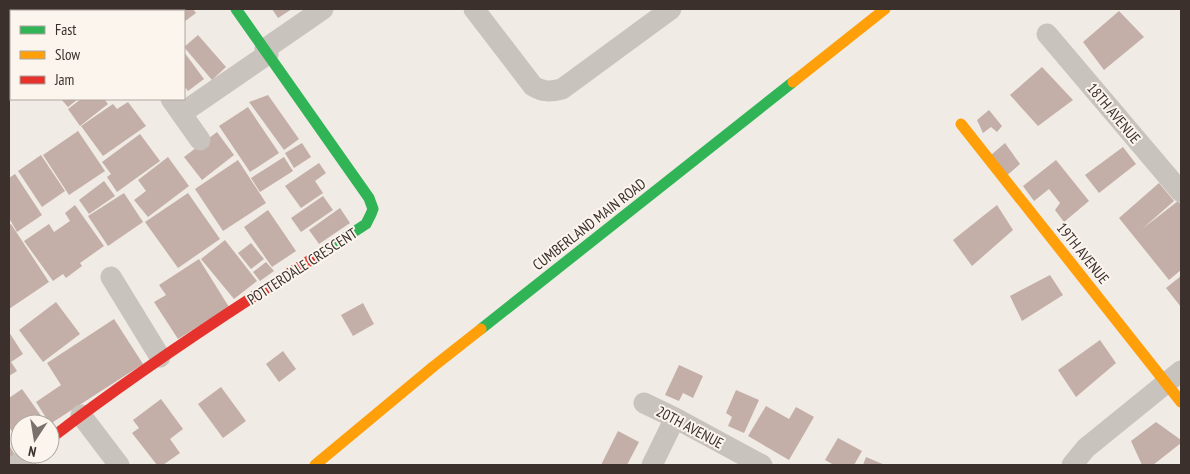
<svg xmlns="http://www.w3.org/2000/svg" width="1190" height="474" viewBox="0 0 1190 474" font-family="'PT Sans Narrow',sans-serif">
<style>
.building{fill:#c3afa7}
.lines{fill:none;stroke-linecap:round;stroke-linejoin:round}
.street{stroke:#c9c3be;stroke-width:21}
.fast{stroke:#30b455;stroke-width:11}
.slow{stroke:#ff9f0a;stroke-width:11}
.jam{stroke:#e5322d;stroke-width:11}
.labels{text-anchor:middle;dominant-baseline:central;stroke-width:4;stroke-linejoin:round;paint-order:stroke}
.street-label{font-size:15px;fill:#3b302b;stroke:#fbf5ee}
</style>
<rect width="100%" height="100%" fill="#f0ebe5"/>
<!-- building -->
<path class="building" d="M53 9H98L100 11H55Z
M116 9H134L131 11H118Z
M162 9H193L196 13 184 22V11H164Z
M272 9H292L278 18Z
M1119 11 1144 37 1104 70 1083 42Z
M11 35V74L9 76V37Z
M198 35 226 67 212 80 184 47Z
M184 52 204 79 188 91 184 86Z
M1042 67 1073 100 1038 126 1010 95Z
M268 95 299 139 284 150 249 102Z
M61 99H78L68 107Z
M81 99H104L108 104 80 126 68 109Z
M128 102 146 126 103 156 81 126 113 104 117 109Z
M248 107 279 153 250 172 219 126Z
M989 110 1002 126 997 132 991 127 983 133 977 120Z
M78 131 105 171 69 195 43 155Z
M217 132 234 155 202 180 184 157Z
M140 134 160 161 117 192 107 177 111 174 102 162Z
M302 143 311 157 294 168 285 153Z
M1005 143 1020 164 1004 178 991 155Z
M1123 147 1136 164 1099 193 1085 175Z
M41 155 65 191 42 207 18 171Z
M168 157 189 186 148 217 134 200 146 191 138 180Z
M284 157 293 171 260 192 251 178Z
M238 160 266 203 223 231 195 189Z
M1056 160 1089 201 1064 222 1055 210 1060 203 1049 189 1034 201 1023 186Z
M319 163 326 173 315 181 323 193 301 208 285 186Z
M15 174 42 215 17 232 9 218V178Z
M104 181 115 196 89 214 79 200Z
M1159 183 1174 201 1142 229 1178 201 1181 205V270L1169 280 1119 218Z
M124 193 143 222 108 246 88 216Z
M188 193 220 239 178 268 145 222Z
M323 196 333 210 301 232 291 218Z
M75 205 104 246 80 263 82 266 66 278 63 274 53 281 24 241 49 224 54 232 70 221 65 213Z
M997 205 1013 230 972 266 953 240Z
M340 208 350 223 319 244 309 230Z
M268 210 296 251 272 267 244 227Z
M11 224 49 282 9 309V225Z
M225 240 257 281 234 299 201 259Z
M251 243 264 259 251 269 238 253Z
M199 259 229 307 178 339 154 302 166 295 159 285Z
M266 262 274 271 260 281 253 272Z
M1050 275 1063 295 1022 321 1010 296Z
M1181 276V307L1166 288Z
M56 302 80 334 43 362 19 330Z
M363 303 374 324 353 336 341 315Z
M114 319 143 364 50 424 36 402 61 385 47 363Z
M9 332 23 354 11 362 17 371 9 376Z
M1100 340 1116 363 1076 397 1058 370Z
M283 351 296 369 279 382 266 364Z
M679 365 703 376 693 398 683 393 679 401 665 395Z
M221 387 246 421 223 438 198 404Z
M22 389 47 424H20V443L9 427V398Z
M736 390 759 400 744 433 728 426 732 417 726 413Z
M161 399 183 429 170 439 180 453 163 465H157L132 433 139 428 133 420Z
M766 406 789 419 796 407 814 417 789 460 748 436Z
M1156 422 1181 440V443L1153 465H1142L1131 441Z
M618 431 639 442 627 465H601Z
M838 438 862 451 854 465H834L825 460Z
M9 445 15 455 9 459Z
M866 457 885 465H863Z"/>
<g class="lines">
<!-- street -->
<path class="street" d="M474 9 533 86C543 92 550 92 562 89L671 9
M1047 34 1181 192
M265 49 323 9
M171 99 200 140
M182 113 268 54
M111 277 160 357
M644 403 675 418 762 465
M81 415 119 465
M17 465 31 454
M652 465 675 418
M1072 465 1086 448 1181 371"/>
<!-- fast -->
<path class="fast" d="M236 9 369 198 373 209 371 214 366 224 312 259
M481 329 793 82"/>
<!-- slow -->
<path class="slow" d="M793 82 885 9
M961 124 1181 402
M315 465 434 366 481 329"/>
<!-- jam -->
<path class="jam" d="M50 439C134 374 222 316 312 259"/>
</g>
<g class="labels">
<!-- street labels -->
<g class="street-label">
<text transform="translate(1114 113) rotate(50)">18TH AVENUE</text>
<text transform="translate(589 224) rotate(-38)">CUMBERLAND MAIN ROAD</text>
<text transform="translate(1083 253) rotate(51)">19TH AVENUE</text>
<text transform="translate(302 266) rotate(-33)">POTTERDALE CRESCENT</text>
<text transform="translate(690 427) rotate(28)">20TH AVENUE</text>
</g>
</g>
<!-- border -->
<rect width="1190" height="474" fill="none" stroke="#3b302b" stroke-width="20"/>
<!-- legend -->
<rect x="10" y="10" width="175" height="90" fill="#fbf5ee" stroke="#aea6a0"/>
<rect x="20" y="26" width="25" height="8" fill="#30b455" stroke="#aea6a0"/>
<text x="55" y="35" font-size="15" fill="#3b302b">Fast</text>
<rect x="20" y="51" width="25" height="8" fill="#ff9f0a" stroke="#aea6a0"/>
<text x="55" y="60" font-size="15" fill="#3b302b">Slow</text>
<rect x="20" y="76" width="25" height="8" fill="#e5322d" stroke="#aea6a0"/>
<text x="55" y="85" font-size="15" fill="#3b302b">Jam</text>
<!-- north arrow -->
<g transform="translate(35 439) rotate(192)"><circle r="24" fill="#fbf5ee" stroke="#aea6a0"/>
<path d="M0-4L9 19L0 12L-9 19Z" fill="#7a716c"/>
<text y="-8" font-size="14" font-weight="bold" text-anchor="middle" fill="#3b302b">N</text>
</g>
</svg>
